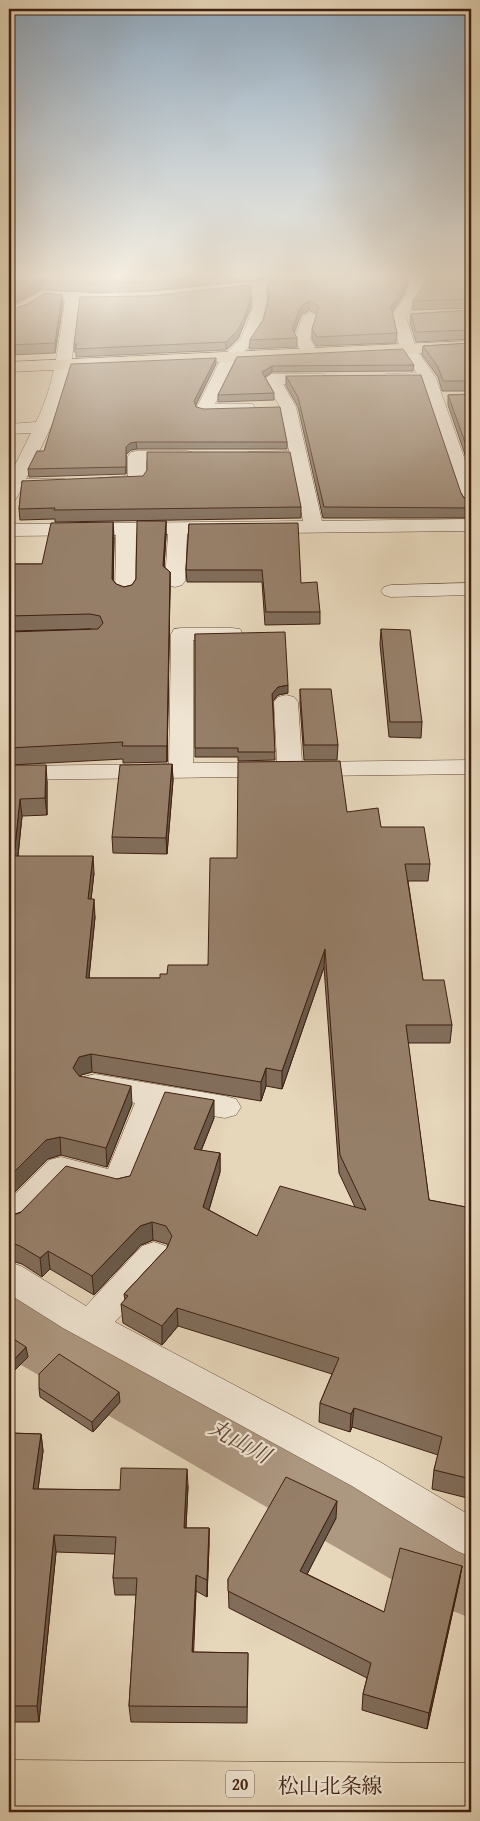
<svg xmlns="http://www.w3.org/2000/svg" width="480" height="1821" viewBox="0 0 480 1821" font-family="'Gentium Book Plus','Noto Serif JP',serif">
<style>
.lines{fill:none;stroke-linecap:round;stroke-linejoin:round}
.river{fill:#ad9881;fill-rule:evenodd}
.street-casing{stroke:#694e3b;stroke-width:1}
.primary-casing{stroke:#3f2011;stroke-width:1}
.street{fill:#efe4d2;fill-rule:evenodd}
.primary{fill:#e6d6ba;fill-rule:evenodd}
.wall{fill:#816d5a;stroke:#3f2011;fill-rule:evenodd}
.shaded-wall{fill:#69594a;stroke:#3f2011}
.building{fill:#967f69;stroke:#3f2011}
.labels{text-anchor:middle;dominant-baseline:central;stroke-width:4.5;stroke-linejoin:round;paint-order:stroke}
.shield{fill:#efe4d2;stroke:#745b4b;stroke-width:1}
.shield-label{font-size:16px;font-weight:bold;fill:#3f2011}
.near-street-label{font-size:21px;fill:#3f2011;stroke:#efe4d2}
.near-water-label{font-size:22px;font-style:italic;fill:#604433;stroke:#efe4d2}
</style>
<rect width="100%" height="100%" fill="#e6d6ba"/>
<filter id="stains"><feTurbulence type="fractalNoise" baseFrequency=".004" numOctaves="4"/><feColorMatrix values="0 0 0 0 .2 0 0 0 0 .09 0 0 0 0 .02 0 0 0 .5 -.17"/></filter>
<radialGradient id="worn" r=".72"><stop offset=".6" stop-color="#630" stop-opacity="0"/><stop offset="1" stop-color="#630" stop-opacity=".3"/></radialGradient>
<g class="lines">
<!-- river -->
<path class="river" d="M9 1276 41 1287 471 1515V1618L434 1604 9 1358Z"/>
<defs>
<path id="street" d="M291 275H318L316 278 266 289 267 307 261 329 251 345 237 359 215 404H253L255 408 253 412 247 413H198L196 409 222 357 240 340 245 329 253 307 252 286 254 283Z
M410 275H424C427 292 414 303 406 317L416 349 436 378 471 477V509L464 507 462 503 422 383 386 384 378 379 386 374 417 373 400 349 392 317 408 292Z
M42 291 117 293 124 297 117 301 80 300 71 364 58 412 26 479H65L68 483 65 487 21 490 16 499 9 501V477L31 433 9 434V424L36 422C55 385 59 340 65 300L45 299 28 311 9 318V309Z
M310 312 317 316 310 339 318 353 310 358 304 356 294 339 303 316Z
M272 374H323L331 379 323 384H283L296 407 322 521 471 519V531L187 534 185 581 182 585 175 587 168 585 165 581 168 534H136L135 594 132 598 125 600 118 598 115 594 116 535 9 536V524L303 521 291 461 248 460 245 456 248 452 289 451 280 407 264 379Z
M137 451H186L192 452 195 456 192 460 186 461H146V481L143 485 104 488 98 486 95 482 98 478 128 476V456L131 452Z
M471 583V595L391 597 384 595 381 591 384 587 391 585Z
M182 628H232L240 629 243 634 240 639 193 640V763L277 762 274 702 278 697 286 695 294 697 298 702 302 762 471 760V774L9 780V766L169 764 171 634 174 629Z
M95 1074 225 1096 236 1099 241 1107 236 1115 225 1118 165 1108 131 1193 119 1196 67 1183 21 1230 9 1234V1200L49 1160 61 1157 108 1169 135 1103 84 1093 79 1085 84 1077Z
M154 1242 166 1246 171 1256 166 1266 115 1322 380 1462 471 1516V1557L457 1551 352 1486 63 1328 9 1294V1262L21 1266 86 1306 142 1246Z"/>
<path id="primary" d="M471 341V351L9 372V362Z
M9 1760 471 1763V1809L9 1806Z"/>
</defs>
<!-- street casing -->
<use href="#street" class="street-casing"/>
<!-- primary casing -->
<use href="#primary" class="primary-casing"/>
<!-- street -->
<use href="#street" class="street"/>
<!-- primary -->
<use href="#primary" class="primary"/>
</g>
<!-- wall -->
<path class="wall" d="M9 275H283L259 280 150 291 96 293 42 289Z
M425 275H471V278H427Z
M471 280V339L416 342 410 323 411 314 471 310V308L412 310 413 301Z
M268 282 406 291 392 313 397 333 396 343 316 346 312 339V329L317 314 309 310 301 315 294 333 297 338V347L249 349 250 340 263 320 268 300Z
M62 295 63 304 55 353 9 355V310Z
M251 307 238 339 226 350 76 357V352H74V344Z
M471 343V391H442L438 377 422 355 423 346Z
M237 357 414 365 413 371 272 372 265 377 274 393V400L218 402V395Z
M216 364 196 405V407L287 442V449H137L131 450 126 455V474L29 477 28 469 44 451Z
M286 376 461 493 464 498 471 499V518H323L298 407 286 386Z
M471 394V472L448 405V395Z
M22 481 301 507V518L55 522V519L20 520 19 509Z
M166 521V536L164 567 170 572V588L167 762 123 763V759L10 765 47 781V815L22 816 18 856 94 873 91 899 95 917 89 978H160L167 974 208 965 237 858 347 812 381 827 430 864 428 881H408L423 980 452 1025 450 1043H408L429 1200 471 1208V1499L432 1489 434 1470 438 1455 352 1427 350 1432 319 1422 320 1403 332 1374 178 1326 162 1345 123 1323 121 1304 125 1300 124 1294 167 1248 168 1246 167 1244 153 1240 141 1245 94 1295 50 1269 42 1277 22 1264 9 1260V1216L117 1179 130 1176 214 1118 201 1151 220 1153V1172L209 1210 257 1236 355 1207 339 1173 324 967 282 1089 266 1086 261 1101 92 1072 81 1075 80 1077 132 1104 107 1167 61 1155 48 1159 9 1198V564H42L114 537 113 580 116 584 124 587 132 585 136 579ZM91 629 9 632V631Z
M189 524 301 583 320 612V624L265 625 262 582H187L186 570Z
M381 629 422 722 421 738 389 737 380 644Z
M195 634 288 693 278 695 273 701 275 760 238 761V757H195Z
M300 689 338 745 337 760H304L300 704Z
M172 764 173 780 167 854 113 853 112 837Z
M39 1388 120 1402 93 1432 40 1397Z
M9 1433 41 1434 43 1451 38 1489 120 1490 188 1486 186 1528H209V1545L207 1597 196 1591 193 1652 248 1653 247 1723 131 1722 129 1706 136 1595H115L113 1578 115 1554 56 1552 39 1722H9Z
M336 1518 307 1574 384 1612 462 1566 459 1583 427 1729 362 1710 363 1694 367 1678 229 1608 228 1579Z"/>
<!-- shaded-wall -->
<path class="shaded-wall" d="M222 275H283L259 280 150 291V282Z
M408 275H409L406 291 390 316 391 307Z
M42 280V289L9 307V298Z
M62 295 63 304 55 353V343Z
M251 299V307L238 339 226 350V342Z
M309 301V310L301 315 292 338V329L301 306Z
M216 358V364L194 408V401Z
M272 366V372L262 379V372Z
M136 442 137 449 131 450 126 455V474V447L130 443Z
M166 521V536L163 581V566Z
M113 522 114 537 113 594 112 579Z
M170 572V588L167 762V746Z
M288 685V693L278 695 272 702V694L278 687Z
M172 764 173 780 167 854 166 838Z
M46 765 47 781V815L45 798Z
M20 799 22 816 16 874 14 856Z
M93 856 94 873 89 917 88 899Z
M94 899 95 917 87 996 86 978Z
M325 949 324 967 282 1089V1071Z
M91 1054 92 1072 81 1075 74 1086 73 1068 79 1057Z
M266 1068V1086L261 1101V1082Z
M131 1086 132 1104 107 1167 106 1148Z
M214 1100V1118L194 1168V1149Z
M60 1137 61 1155 48 1159 9 1198V1177L46 1140Z
M220 1153V1172L204 1226 203 1207Z
M152 1222 153 1240 141 1245 94 1295 92 1276 140 1226Z
M48 1251 50 1269 42 1277 40 1258Z
M177 1308 178 1326 162 1345V1326Z
M26 1347 28 1357 9 1376V1365Z
M119 1392 120 1402 93 1432 92 1422Z
M354 1408 352 1427 350 1432 351 1414Z
M41 1434 43 1451 36 1505 33 1489Z
M187 1469 188 1486 185 1545 184 1528Z
M337 1501 336 1518 300 1588V1571Z
M209 1528V1545L207 1597V1580Z
M54 1535 56 1552 39 1722 37 1706Z
M462 1566 459 1583 427 1729 429 1713Z
M196 1575V1591L193 1668 192 1652Z"/>
<!-- building -->
<path class="building" d="M9 275H222L150 282 96 284 42 280 9 298Z
M298 275H408L407 282 391 307 397 333 317 337 312 329 319 306 309 301 301 306 292 329 297 338 250 340 263 320 269 298 268 282Z
M471 280V299L413 301 426 281Z
M250 285 251 299 243 320 238 330 226 342 75 349 77 344H74L80 297 150 296Z
M45 293 62 295 55 343 9 345V310L28 304Z
M471 310V330L416 332 411 314Z
M471 343V381H443L438 367 423 346Z
M403 349 414 365 272 366 262 372 274 393 218 395 237 357Z
M216 358 194 401 196 407 204 409 280 407 287 442H136L130 443 126 447V467L28 469 37 451H44L71 364Z
M421 375 461 493 464 498 471 499V508L324 507 298 397 286 376Z
M471 394V459L448 395Z
M147 452H290L301 507 54 510 55 508 19 509 22 481 143 476 147 470Z
M137 521H166L163 566 170 572 167 746H122L123 742 9 748V632L98 629 103 623 100 616 90 614 9 616V564H42L51 523 113 522 112 579 116 584 124 587 132 585 136 579Z
M298 523 301 583 317 582 320 612H266L262 570H186L189 524Z
M381 629 410 630 422 722H390Z
M285 632 288 685 278 687 272 694 275 752H238V748H195V634Z
M300 689H331L338 745H304Z
M340 761 347 812 378 808 381 827H424L430 864H405L423 980H444L452 1025H406L429 1200 471 1208V1479L434 1470 442 1437 354 1408 351 1414 320 1403 339 1358 177 1308 162 1326 121 1304 128 1296 124 1294 167 1248 172 1236 166 1226 152 1222 140 1226 92 1276 48 1251 40 1258 20 1246 9 1242V1216L20 1213 66 1166 117 1179 130 1176 165 1092 214 1100 194 1149 220 1153 203 1207 257 1236 280 1186 366 1210 340 1155 325 949 282 1071 266 1068 261 1082 91 1054 79 1057 73 1068 79 1076 131 1086 106 1148 60 1137 46 1140 9 1177V765H46L45 798 20 799 14 856H93L88 899H94L86 978H160V974H167L168 965H208L210 858H237L238 762Z
M172 764 166 838 112 837 120 765Z
M9 1336 26 1347 9 1365Z
M59 1354 119 1392 92 1422 39 1388V1374Z
M9 1433 41 1434 33 1489 120 1490 121 1468 187 1469 184 1528H209L207 1580 196 1575 192 1652 248 1653 247 1707 129 1706 137 1578H113L116 1537 54 1535 37 1706H9Z
M286 1477 337 1501 300 1571 384 1612 400 1548 462 1566 429 1713 363 1694 371 1663 228 1591V1579Z"/>
<!-- sky -->
<linearGradient id="sky" x2="0" y2="1"><stop stop-color="#90a9bf"/><stop offset="0.52" stop-color="#f4ede0"/><stop offset="1" stop-color="#f4ede0" stop-opacity="0"/></linearGradient>
<rect width="480" height="530" fill="url(#sky)"/>
<g class="labels">
<!-- shield labels -->
<rect class="shield" x="226" y="1770.5" width="28" height="27" rx="4"/>
<g class="shield-label">
<text x="240" y="1784">20</text>
</g>
<!-- near-street labels -->
<g class="near-street-label">
<text x="330" y="1785">松山北条線</text>
</g>
<!-- near-water labels -->
<g class="near-water-label">
<text transform="translate(240 1441) rotate(29)">丸山川</text>
</g>
</g>
<!-- margin -->
<rect width="480" height="1821" fill="none" stroke="#e6d6ba" stroke-width="30"/>
<rect x="10" y="10" width="460" height="1801" fill="none" stroke="#3f2011" stroke-width="2.5"/>
<rect x="15" y="15" width="450" height="1791" fill="none" stroke="#3f2011"/>
<rect width="100%" height="100%" filter="url(#stains)"/>
<rect width="100%" height="100%" fill="url(#worn)"/>
</svg>
